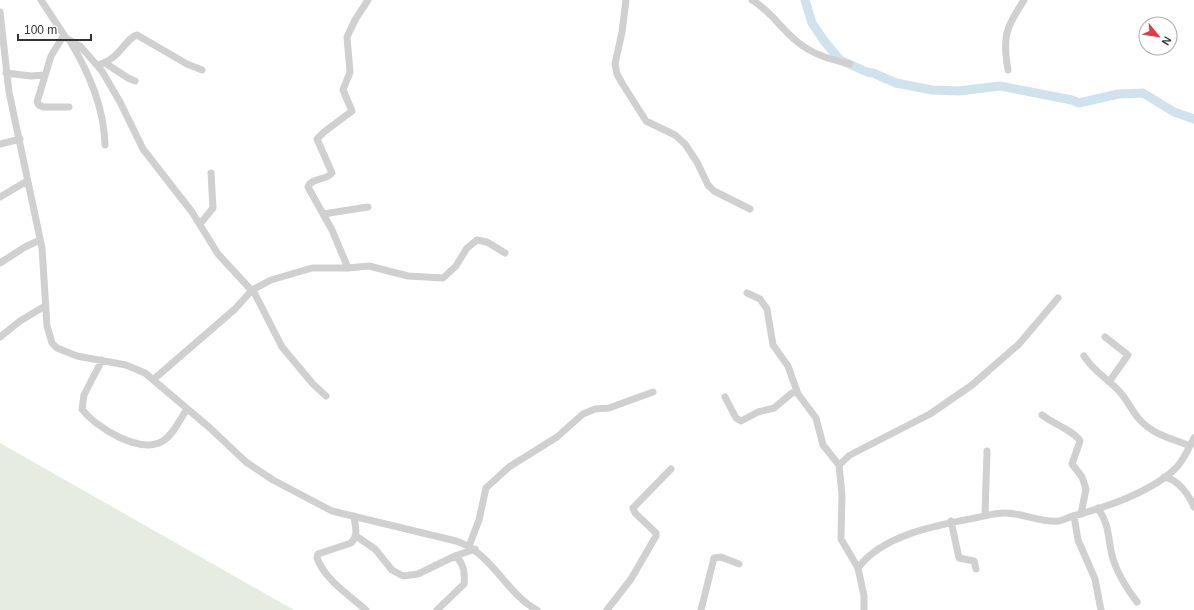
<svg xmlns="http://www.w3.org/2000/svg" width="1194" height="610" viewBox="0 0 1194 610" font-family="Helvetica,sans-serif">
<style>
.green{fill:#e6ecdf}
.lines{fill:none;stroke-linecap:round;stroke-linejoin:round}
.river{stroke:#cfe2ee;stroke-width:9}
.minor{stroke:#d0d0d0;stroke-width:7}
</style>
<rect width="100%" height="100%" fill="#fff"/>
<!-- green -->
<path class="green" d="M0 443 294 610H0Z"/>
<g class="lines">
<!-- river -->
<path class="river" d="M805 0 812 23 825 42 840 60 867 72 873 73 896 83 932 90 959 91 1000 86 1072 100 1079 103 1118 94 1143 93 1174 112 1194 119"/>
<!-- minor -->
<path class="minor" d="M41 0 66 38 80 46 102 71 120 102 143 149 192 212 218 254 255 294 282 347 313 384 326 396
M626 0 622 32 615 64 617 74 622 83 646 121 675 135 685 144 697 162 708 185 714 191 750 209
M752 0C774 13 784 34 803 46 817 56 834 60 850 64
M0 12 9 92 42 248 47 326 52 343 57 348 77 356 126 365 145 373 210 428 246 462 273 480 332 511 456 541C493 553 505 593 537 610
M64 35 51 56 37 102 39 105 43 107H69
M70 41C89 73 104 107 105 145
M105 63 128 78 135 81
M97 65C120 60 125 38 137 35L187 64 202 70
M1008 70C1002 35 1006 29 1024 0
M6 73 31 76 44 75
M0 144 20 139
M0 197 27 181
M323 214 368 207
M200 224 213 208 211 173
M0 263 25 247 40 240
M348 268 332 230 308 187C312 177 326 181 332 173L317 139 324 132 352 111 343 90 350 72 347 37 355 20 368 0
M747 293 760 299 767 309 773 345 788 366 798 394 816 418 823 445 839 465 842 495 841 539 858 568
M0 337 20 321 45 306
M1105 337 1128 355 1109 382
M1084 356C1094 372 1107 378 1119 391 1127 399 1131 410 1139 419 1153 435 1171 438 1190 446
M102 360 84 395 82 409C95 427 140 455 163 441 174 434 180 419 187 409
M154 379 235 309 252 290 271 280 312 268H348L369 266 408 276 443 278 456 266 467 248 477 240 487 242 505 253
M725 397 736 418 741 421 758 412 774 408 792 393 797 392
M1042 415C1052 423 1074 431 1080 441L1072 464 1082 477 1086 489 1081 514
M839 465 850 455 930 414 972 385 1019 344 1058 298
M1164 477C1178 479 1189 495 1194 507
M1098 508C1111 528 1107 538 1113 559 1118 575 1127 589 1137 602
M985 515 987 451
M354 516C355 526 359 535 351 543L318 554 317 558C325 580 349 595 366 610
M1074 516 1078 540 1095 579 1101 610
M951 521 959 558 974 561 976 569
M356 536 375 549 392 570 403 576 418 574 455 556 475 549
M469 546 479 520 486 488 509 467 557 437 583 414 595 409 609 408 653 392
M437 610 464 584C465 575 464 562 455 556
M607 610 631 579 656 536V533L635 513 633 508 671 469
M701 610 714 558 721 557 739 564
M864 610V596L858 568C882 535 937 525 975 518 985 516 995 513 1005 513 1023 513 1041 523 1059 521 1064 520 1069 517 1073 516 1107 507 1152 492 1177 467 1184 459 1189 448 1194 438"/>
</g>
<!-- north arrow -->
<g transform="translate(1158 36) rotate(120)"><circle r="19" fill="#ffffff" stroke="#adadad"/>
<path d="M0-3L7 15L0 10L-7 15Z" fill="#e63946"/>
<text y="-6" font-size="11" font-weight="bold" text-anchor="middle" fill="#333333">N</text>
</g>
<!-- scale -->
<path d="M18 34v6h73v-6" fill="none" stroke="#333333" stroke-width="2"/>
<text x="24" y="34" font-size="12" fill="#333333" stroke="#ffffff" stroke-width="3" paint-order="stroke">100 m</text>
</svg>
